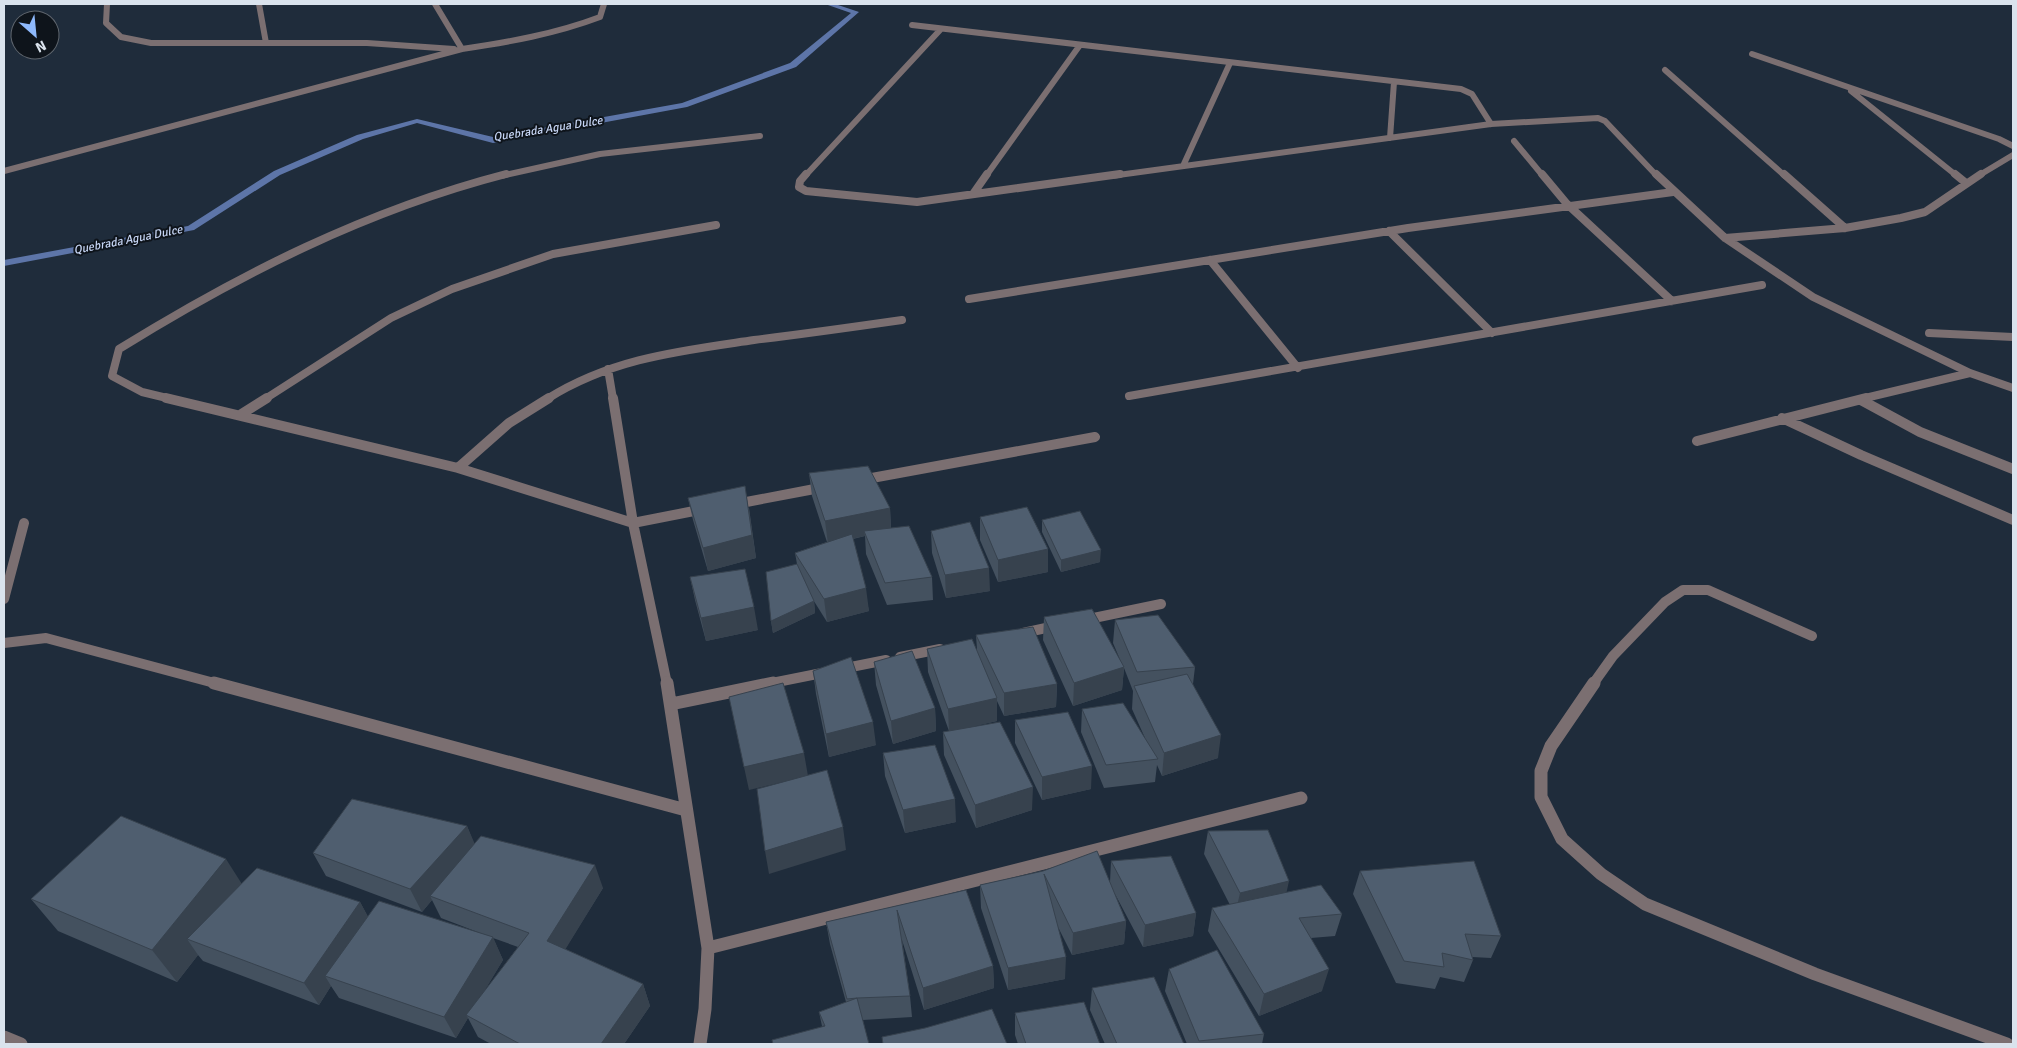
<svg xmlns="http://www.w3.org/2000/svg" width="2017" height="1048" viewBox="0 0 2017 1048" font-family="Signika,sans-serif">
<style>
.lines{fill:none;stroke-linecap:round;stroke-linejoin:round}
.stream{fill:#5d75a8;fill-rule:evenodd}
.street-far3{stroke:#7b6f71;stroke-width:6}
.street-far2{stroke:#7b6f71;stroke-width:8}
.street-far1{stroke:#7b6f71;stroke-width:10}
.street{stroke:#7b6f71;stroke-width:13}
.wall{fill:#44515f;fill-rule:evenodd}
.shaded-wall{fill:#37424e}
.building{fill:#4f5e6f;stroke:#37424e}
.labels{text-anchor:middle;dominant-baseline:central;stroke-width:4;stroke-linejoin:round;paint-order:stroke}
.far-water-label{font-size:12px;font-style:italic;fill:#c6d5f4;stroke:#0e141b}
</style>
<rect width="100%" height="100%" fill="#1f2c3b"/>
<g class="lines">
<!-- stream -->
<path class="stream" d="M825 4H835L859 12 796 67 687 107 493 143 417 123 363 139 280 175 194 230 4 266V260L188 226 274 171 357 135 417 119 493 137 682 103 790 63 851 13Z"/>
<!-- street-far3 -->
<path class="street-far3" d="M107 4 106 23 121 37 151 43H367L454 49
M259 4 266 43
M435 4 462 49
M912 25 1461 89 1472 94 1491 124
M1752 54 1999 139 2013 146
M1665 70 1785 176
M1851 91 1957 176
M1390 138 1394 82
M1514 141 1543 176
M1183 166 1230 63
M4 171 462 49C509 42 555 34 600 17L604 4
M501 176 600 154 760 136
M805 176 941 29
M986 176 1080 45
M1111 176 1491 124 1598 118 1605 121 1657 176
M1978 176 2013 155"/>
<!-- street-far2 -->
<path class="street-far2" d="M806 174 800 181 799 187 806 191 917 202 1120 174
M1542 174 1567 204 1672 301
M1656 174 1725 238 1813 297 1970 373 2013 388
M1784 174 1845 228
M1955 174 1966 183
M973 194 987 174
M1389 231 1492 333
M1725 238 1845 228 1901 218 1925 212 1981 174
M1210 260 1298 368
M969 299 1408 228 1673 192
M1929 333 2013 337
M608 369 613 399
M1129 396 1762 285
M171 399 142 392 112 376 119 349C240 274 367 210 506 174
M265 399 391 318 452 289 553 254 716 225
M547 399C612 358 680 351 754 340 804 334 853 327 902 320
M1861 399 1970 373"/>
<!-- street-far1 -->
<path class="street-far1" d="M166 398 458 468 633 523 704 509
M613 398 633 523 667 684
M1861 400 1920 432 2013 469
M240 415 267 398
M1782 418 1861 455 2013 520
M1697 441 1866 398
M458 468 509 423 549 398
M861 480 1095 437
M736 504 825 487
M4 599 24 523
M1084 620 1161 604
M1023 633 1055 626
M4 643 46 638 218 684
M900 657 940 649
M841 669 886 660
M767 684 827 672
M1593 684 1613 656 1665 602 1683 590H1708L1812 636"/>
<!-- street -->
<path class="street" d="M214 683 686 810
M667 683 708 948 705 1009 700 1044
M1594 683 1551 746 1541 771V797L1562 839 1601 874 1645 904 1815 974 2007 1044
M671 704 773 683
M708 948 1301 798
M4 1037 21 1044"/>
</g>
<!-- wall -->
<path class="wall" d="M809 473 890 508 891 528 932 577 933 600 887 605 866 554 865 536 853 539 869 611 827 622 812 598 814 601 815 613 773 633 771 621 797 564 795 553 827 542 812 496Z
M688 498 749 508 756 558 708 571 693 520Z
M980 517 1048 549V572L998 582 980 540Z
M1042 520 1100 562 1061 572 1042 532Z
M931 531 990 591 946 598 932 553Z
M690 577 758 630 706 641 695 600Z
M1044 617 1121 662 1113 643 1115 620 1195 667 1193 684 1218 758 1162 776 1157 765 1155 782 1104 788 1081 732 1082 709 1145 738 1132 709 1133 691 1124 668 1122 690 1073 706 1043 640Z
M976 635 1057 684 1056 707 1004 716 997 701V721L965 728 1032 810 976 828 944 755 943 732 949 731 928 672 927 649 977 650Z
M874 662 935 708 936 731 893 744 876 685Z
M813 671 876 745 829 757 816 694Z
M1015 720 1091 789 1042 800 1015 743Z
M883 753 956 822 905 833 885 776Z
M467 826 474 844 603 888 565 949 643 984 650 1006 624 1044H491L478 1037 468 1018 456 1038 339 998 331 986 319 1005 203 961 198 955 177 982 58 931 31 899 242 884 360 902 368 917 488 936 441 918 432 900 422 912 326 876 313 853ZM493 938 518 947 481 996 503 960Z
M1208 831 1286 893 1342 914 1335 936 1311 938 1322 991 1259 1016 1208 931 1212 908 1230 905 1204 854Z
M1111 861 1196 913 1193 936 1143 947 1115 894 1126 921 1124 944 1072 955 1058 927 1065 979 1008 990 981 908 980 885 1043 871 1110 882Z
M1360 871 1501 936 1491 958 1472 957 1473 960 1464 982 1440 977 1435 989 1396 983 1353 894Z
M966 890 993 966 994 988 924 1010 902 940 910 996 912 1017 863 1020 822 1026 819 1012 846 1002 830 944 826 922Z
M1169 969 1264 1034 1262 1044H1187L1165 991Z
M1092 988 1184 1044H1105L1090 1010Z
M1015 1013 1100 1044H1018L1015 1035Z"/>
<!-- shaded-wall -->
<path class="shaded-wall" d="M745 486 756 558 708 571 703 548Z
M890 508 891 531H864L865 536 828 544 825 521Z
M1048 549V572L998 582V560Z
M1101 550 1100 562 1061 572V560Z
M989 568 990 591 946 598 945 575Z
M866 588 869 611 827 622 824 599Z
M814 601 815 613 773 633 771 621Z
M754 607 758 630 706 641 701 618Z
M1124 667 1122 690 1073 706 1074 683Z
M1057 684 1056 707 1004 716V693Z
M997 698V721L949 732 948 709Z
M935 708 936 731 893 744 891 721Z
M873 722 876 745 829 757 826 734Z
M1221 735 1218 758 1162 776 1164 753Z
M804 753 808 776 749 790 744 767Z
M1092 766 1091 789 1042 800V777Z
M1033 787 1032 810 976 828 975 805Z
M955 799 956 822 905 833 903 810Z
M467 826 477 849 430 896 432 900 422 912 410 889Z
M843 827 846 850 769 874 765 851Z
M226 859 247 892 187 939 198 955 177 982 152 950Z
M595 865 603 888 557 963 547 941Z
M1289 881 1284 904 1235 915 1240 893Z
M360 902 372 924 325 976 331 986 319 1005 304 983Z
M1196 913 1193 936 1143 947 1145 925Z
M1126 921 1124 944 1072 955 1073 933Z
M493 937 503 960 469 1017 466 1015 468 1018 456 1038 444 1017Z
M1066 957 1065 979 1008 990V968Z
M993 966 994 988 924 1010 923 988Z
M1329 969 1322 991 1259 1016 1264 994Z
M643 984 650 1006 624 1044H601Z"/>
<!-- building -->
<path class="building" d="M868 466 890 508 825 521 809 473Z
M745 486 752 535 703 548 688 498Z
M1027 507 1048 549 998 560 980 517Z
M1080 511 1101 550 1061 560 1042 520Z
M970 522 989 568 945 575 931 531Z
M909 526 932 577 885 583 864 531Z
M852 534 866 588 824 599 795 553Z
M797 564 814 601 771 621 766 572Z
M745 569 754 607 701 618 690 577Z
M1092 609 1124 667 1074 683 1044 617Z
M1158 615 1195 667 1137 672 1115 620Z
M1033 627 1057 684 1004 693 976 635Z
M972 639 997 698 948 709 927 649Z
M912 651 935 708 891 721 874 662Z
M851 657 873 722 826 734 813 671Z
M1187 674 1221 735 1164 753 1134 686Z
M783 683 804 753 744 767 729 697Z
M1123 703 1158 759 1106 765 1082 709Z
M1068 712 1092 766 1042 777 1015 720Z
M1000 722 1033 787 975 805 943 732Z
M935 745 955 799 903 810 883 753Z
M827 770 843 827 765 851 757 789Z
M352 799 467 826 410 889 313 853Z
M121 816 226 859 152 950 31 899Z
M1268 830 1289 881 1240 893 1208 831Z
M481 836 595 865 547 941 643 984 601 1044H520L466 1015 529 933 430 896Z
M1097 851 1126 921 1073 933 1044 874 1066 957 1008 968 980 885 1043 871Z
M1171 856 1196 913 1145 925 1111 861Z
M1474 861 1501 936 1465 934 1473 960 1442 953 1444 967 1404 961 1360 871Z
M257 868 360 902 304 983 187 939Z
M1321 885 1342 914 1299 918 1329 969 1264 994 1212 908Z
M966 890 993 966 923 988 897 910 910 996 857 998 869 1044H773L772 1040 825 1026 819 1012 857 998 847 999 826 922Z
M379 901 493 937 444 1017 325 976Z
M1217 950 1264 1034 1199 1041 1169 969Z
M1154 977 1184 1044H1117L1092 988Z
M1084 1002 1100 1044H1026L1015 1013Z
M992 1009 1007 1044H883L882 1037 925 1028Z"/>
<g class="labels">
<!-- far-water labels -->
<g class="far-water-label">
<text transform="translate(548 129) rotate(-9)">Quebrada Agua Dulce</text>
<text transform="translate(128 240) rotate(-11)">Quebrada Agua Dulce</text>
</g>
</g>
<!-- border -->
<rect width="2017" height="1048" fill="none" stroke="#dae3ed" stroke-width="10"/>
<!-- north arrow -->
<g transform="translate(35 35) rotate(153)"><circle r="24" fill="#0e141b" stroke="#60676f"/>
<path d="M0-4L9 19L0 12L-9 19Z" fill="#8eb9fc"/>
<text y="-8" font-size="14" font-weight="bold" text-anchor="middle" fill="#dae3ed">N</text>
</g>
</svg>
